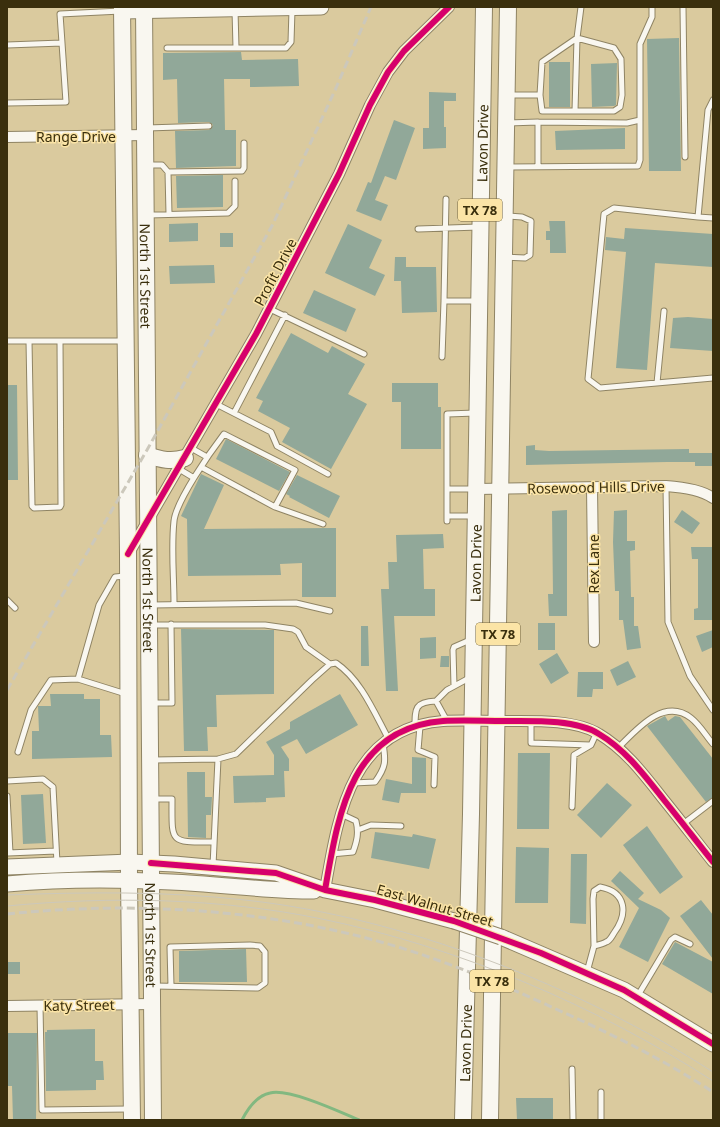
<svg xmlns="http://www.w3.org/2000/svg" width="720" height="1127" viewBox="0 0 720 1127" font-family="'Noto Sans',sans-serif">
<style>
.lines{fill:none;stroke-linecap:round;stroke-linejoin:round}
.stream{stroke:#82b880;stroke-width:3}
.building{fill:#91a899}
.lane-casing{stroke:#8f8464;stroke-width:7}
.street-casing{stroke:#8f8464;stroke-width:12}
.secondary-casing{stroke:#8f8464;stroke-width:17}
.primary-casing{stroke:#8f8464;stroke-width:18}
.lane{stroke:#f9f7f0;stroke-width:5}
.street{stroke:#f9f7f0;stroke-width:10}
.secondary{stroke:#f9f7f0;stroke-width:15}
.primary{stroke:#f9f7f0;stroke-width:16}
.tram{stroke:#ccc8bb;stroke-width:1}
.rail{stroke:#ccc8bb;stroke-width:3;stroke-dasharray:8 4;stroke-linecap:butt}
.secondary-bridge-casing{stroke:#8f8464;stroke-width:17;stroke-linecap:butt}
.secondary-bridge{stroke:#f9f7f0;stroke-width:15}
.cycleway-casing{stroke:#fbe4a6;stroke-width:8}
.cycleway{stroke:#d6006c;stroke-width:6}
.labels{text-anchor:middle;dominant-baseline:central;stroke-width:3;stroke-linejoin:round;paint-order:stroke}
.shield{fill:#fbe4a6;stroke:#74653b;stroke-width:1}
.shield-label{font-size:13px;font-weight:bold;fill:#3a2f0d}
.street-label{font-size:14px;fill:#3a2f0d;stroke:#fbe4a6}
</style>
<rect width="100%" height="100%" fill="#daca9e"/>
<g class="lines">
<!-- stream -->
<path class="stream" d="M242 1120C248 1108 256 1096 270 1093 289 1088 340 1112 359 1120"/>
</g>
<!-- building -->
<path class="building" d="M679 38 681 171H649L647 39Z
M241 52 242 60 298 59 299 86 250 87V79H224L225 130H236V166L176 168 175 131 209 130 213 125 209 122 178 123 177 79 163 80V53Z
M549 62H570V107H549Z
M617 63 616 105 614 106 592 107 591 64Z
M429 92 456 93V101H444V127H446V148L423 149V128H429Z
M394 120 415 128 396 180 385 176 375 200 388 205 381 221 356 211 368 182 371 183Z
M625 128V149L556 150 555 131Z
M223 175V207L177 208 176 176Z
M549 221H565L566 253H550V240H546V231H550Z
M198 223V241L169 242V224Z
M348 224 382 240 369 268 385 275 375 296 325 273Z
M625 228 713 234V267L655 263 647 370 616 368 626 252 605 250 606 237 624 239Z
M220 233H233V247H220Z
M395 257H406V267H436L437 312 402 313 401 281H394Z
M214 265 215 283 170 284 169 266Z
M314 290 356 309 346 332 303 313Z
M688 317 713 319V351L670 348 673 318Z
M291 333 328 353 332 346 365 364 348 394 367 404 331 469 282 442 290 428 258 411 263 401 256 398Z
M392 383H438V407H441V449H401V402H392Z
M7 385H17L18 480H7Z
M226 439 290 472 279 491 216 459Z
M535 445V450L549 451 689 449V453H713V466H695V462H667L526 465V446Z
M201 474 224 485 204 529 336 528V597H302V563L280 564 281 575 188 576 187 519 181 516Z
M297 475 340 496 329 518 289 497 290 496 286 494Z
M567 510V616H549L548 594H553L552 511Z
M627 510V541H635V550L630 551 631 597H634V626H638L641 648 627 650 623 620H619V591H615L613 542 614 511Z
M682 510 700 523 692 534 674 522Z
M443 534 444 548 423 549 424 589H435V616H394L398 691H386L381 589H389L388 562H397L396 535Z
M691 547H713V620H694V609L698 608V559H692Z
M538 623H555V650H538Z
M361 626H368L369 666H361Z
M181 629 274 630V694L216 695 217 727H207L208 751H184Z
M713 630V647L702 652 696 636Z
M436 637V658L420 659V638Z
M557 653 569 673 551 684 539 664Z
M441 656H449V667H440Z
M628 661 636 677 617 686 610 670Z
M578 672H603V689H593L592 697H577Z
M50 694H84V699H100V735H111L112 757 32 759V731H39L38 706H51Z
M340 694 358 725 306 754 297 739 281 747 289 759V771H284L285 797 266 798V802L234 803 233 776 274 775V755L266 742 290 729V722Z
M665 716 668 721 675 716 680 717 713 759V797L706 802 647 726Z
M518 753H550L549 829H517Z
M412 757 426 758V793H401L399 803 382 800 386 779 412 784Z
M187 772H205V797H212L211 815H206V838L188 837Z
M607 783 632 805 601 838 577 815Z
M43 794 46 843 23 844 21 795Z
M647 826 683 877 660 894 623 845Z
M375 832 412 837 413 834 436 839 429 869 371 858Z
M516 847 549 848 548 903H515Z
M571 854H587L586 924 570 923Z
M620 871 644 893 638 899 661 910 670 918 648 962 619 947 639 908 611 881Z
M701 900 713 915V959L680 916Z
M675 942 713 962V994L662 964Z
M246 949 247 982H179V951Z
M7 962H20V974H7Z
M95 1029V1061H103L104 1080H96V1090L46 1091 45 1032H47V1030Z
M7 1033H37L36 1120H13L12 1086H7Z
M516 1098H553V1120H517Z"/>
<g class="lines">
<defs>
<path id="lane" d="M683 7 685 157
M577 38 614 48 621 59 622 95 620 107 614 111H575Z
M7 45 62 43 60 14 121 11
M167 48H236L235 10
M236 48H286L291 42 292 10
M508 95H540L542 62 577 38 581 7
M540 95 542 111H575
M713 100 708 110 698 217 614 208 604 214 588 379 600 388 713 378
M7 103 66 102 62 43
M538 122 627 123 640 120
M508 123 538 122V167
M147 128 209 126
M147 165H162L168 172 242 171 244 168V143
M507 167 638 166 640 160V44L652 17V7
M168 172 169 214
M148 215 228 213 235 206V181
M698 217 713 218
M418 229 479 227
M505 257 525 258 530 255 531 221 522 217 507 216
M444 301 446 199
M270 309 364 354
M7 341H124
M29 341 32 506 34 508 60 507 61 505 60 341
M442 357 444 301H478
M657 383 664 311
M216 404 271 432 277 446 328 474
M234 413 285 315
M191 448 207 457
M201 467 275 507 323 524
M179 469 194 478
M666 486 668 622 690 676 713 710
M447 489H475
M447 516H474
M447 521V414L476 413
M125 576 115 577 99 605 78 679 126 694
M7 600 15 608
M174 604C174 577 171 548 174 521 176 501 211 451 224 434L295 470 275 507
M151 605 296 603 330 611
M151 625H265L293 629 298 632 306 647 330 664
M454 686 453 650 454 647 470 640
M436 701 447 690 471 677
M151 703H172L171 624
M531 721V743L590 745
M420 726 418 750 435 757 434 785
M415 727C415 708 415 702 436 701L447 721
M619 747C637 729 664 697 691 718 700 725 706 736 713 744
M18 752 31 710 51 680 78 679
M153 760 218 759 236 754 312 680 330 664 336 663C361 680 374 712 388 738
M7 781 43 779 53 787 57 863
M353 783 375 782C386 767 386 761 383 744
M7 796 10 853
M152 799H172C172 844 169 842 214 842
M572 807 574 755 591 745 597 732
M683 824 713 801
M358 830 371 825 401 826
M8 853 56 851
M331 854 353 852C357 841 359 833 356 821L341 814
M213 866 218 759
M587 972 594 946 593 899 594 891 600 887C627 892 628 914 614 933 612 936 610 941 606 942 603 944 598 945 594 946
M154 986 258 988 265 983V952L260 946 250 945 170 947 171 986
M637 997 671 940 675 937 690 944
M40 1006 42 1110 129 1109
M572 1069 573 1120
M601 1092V1120"/>
<path id="street" d="M7 137 146 135
M592 487 594 642
M476 489 666 486C681 487 700 489 713 498
M129 553 256 334 339 174 370 105 388 72 404 51 449 7
M325 890C338 816 350 728 443 721 463 720 484 721 504 721 531 721 575 719 599 734 626 750 645 776 664 800 681 821 697 842 713 862
M7 1006 151 1004"/>
<path id="secondary" d="M122 11 321 7
M7 867 130 862 174 864 276 873 325 890 375 900 454 921
M7 884C62 879 116 879 171 882 219 884 266 891 314 891
M501 937 624 990 713 1044"/>
<g id="primary">
<path d="M122 7 128 554 129 880 132 1120"/>
<path id="s1" d="M144 7 153 1120"/>
<path d="M147 455C162 460 171 462 185 458"/>
<path id="s2" d="M463 1120 471 814 484 7"/>
<path d="M490 1120 508 7"/>
</g>
</defs>
<!-- lane casing -->
<use href="#lane" class="lane-casing"/>
<!-- street casing -->
<use href="#street" class="street-casing"/>
<!-- secondary casing -->
<use href="#secondary" class="secondary-casing"/>
<!-- primary casing -->
<use href="#primary" class="primary-casing"/>
<!-- lane -->
<use href="#lane" class="lane"/>
<!-- street -->
<use href="#street" class="street"/>
<!-- secondary -->
<use href="#secondary" class="secondary"/>
<!-- primary -->
<use href="#primary" class="primary"/>
<!-- tram -->
<path class="tram" d="M7 895C86 892 166 891 245 900 403 917 579 986 713 1072
M7 906C111 896 220 898 322 919 458 947 597 1006 713 1081"/>
<!-- rail -->
<path class="rail" d="M7 690 147 450 273 224 336 88 371 7
M7 914C144 900 289 910 420 954 467 970 513 989 558 1010 612 1034 664 1060 713 1092"/>
<defs>
<path id="secondary-bridge" d="M454 921 501 937"/>
</defs>
<!-- secondary-bridge casing -->
<use href="#secondary-bridge" class="secondary-bridge-casing"/>
<!-- secondary-bridge -->
<use href="#secondary-bridge" class="secondary-bridge"/>
<defs>
<path id="cycleway" d="M128 554 256 334 339 174 370 105 388 72 404 51 449 7
M151 863 276 873 325 890 375 900 454 921 541 953 624 990 713 1044
M325 890C338 816 350 728 443 721 463 720 484 721 504 721 531 721 575 719 599 734 626 750 645 776 664 800 681 821 697 842 713 862"/>
</defs>
<!-- cycleway casing -->
<use href="#cycleway" class="cycleway-casing"/>
<!-- cycleway -->
<use href="#cycleway" class="cycleway"/>
</g>
<g class="labels">
<!-- shield labels -->
<g class="shield">
<rect x="458" y="199" width="44" height="22" rx="3"/>
<rect x="476" y="623" width="44" height="22" rx="3"/>
<rect x="470" y="970" width="44" height="22" rx="3"/>
</g>
<g class="shield-label">
<text x="480" y="210">TX 78</text>
<text x="498" y="634">TX 78</text>
<text x="492" y="981">TX 78</text>
</g>
<!-- street labels -->
<g class="street-label">
<text x="76" y="136">Range Drive</text>
<text stroke="none"><textPath href="#s2" startOffset="977">Lavon Drive</textPath></text>
<text transform="translate(275 272) rotate(-62)">Profit Drive</text>
<text stroke="none"><textPath href="#s1" startOffset="269">North 1st Street</textPath></text>
<text transform="translate(596 487) rotate(-1)">Rosewood Hills Drive</text>
<text stroke="none"><textPath href="#s2" startOffset="557">Lavon Drive</textPath></text>
<text transform="translate(593 564) rotate(-90)">Rex Lane</text>
<text stroke="none"><textPath href="#s1" startOffset="593">North 1st Street</textPath></text>
<text transform="translate(435 905) rotate(16)">East Walnut Street</text>
<text stroke="none"><textPath href="#s1" startOffset="928">North 1st Street</textPath></text>
<text transform="translate(79 1005) rotate(-1)">Katy Street</text>
<text stroke="none"><textPath href="#s2" startOffset="77">Lavon Drive</textPath></text>
</g>
</g>
<!-- border -->
<rect width="720" height="1127" fill="none" stroke="#3a2f0d" stroke-width="16"/>
</svg>
